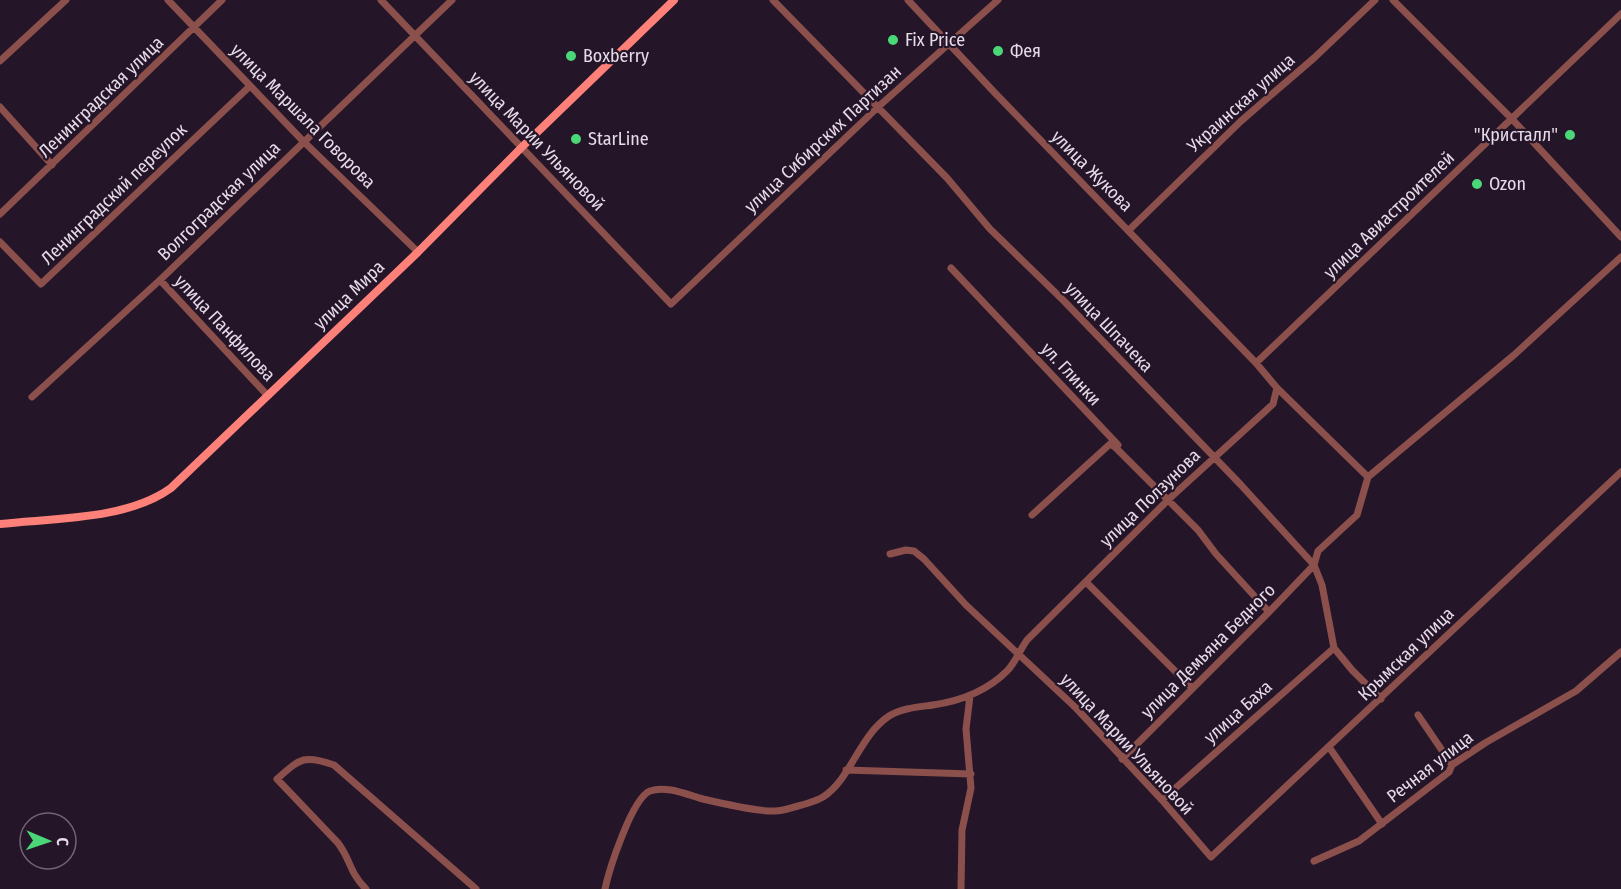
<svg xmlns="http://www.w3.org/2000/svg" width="1621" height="889" viewBox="0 0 1621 889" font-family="'Fira Sans Condensed',sans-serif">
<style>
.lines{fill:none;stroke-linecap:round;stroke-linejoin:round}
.minor{stroke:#8b504b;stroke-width:7}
.major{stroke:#fd8178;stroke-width:8}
.poi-dot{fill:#4ad778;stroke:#251529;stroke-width:2}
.labels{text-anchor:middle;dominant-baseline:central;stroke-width:4.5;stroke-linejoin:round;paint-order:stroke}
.poi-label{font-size:18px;fill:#e6dbe9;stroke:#251529;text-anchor:start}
.street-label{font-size:18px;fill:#e6dbe9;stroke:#251529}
</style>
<rect width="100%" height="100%" fill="#251529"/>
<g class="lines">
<!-- minor -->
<path class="minor" d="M168 0 303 141 418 252
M381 0 671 304 878 107 998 0
M773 0 947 178 990 229 1064 301 1241 485 1314 565 1322 585 1334 648 1352 670 1381 699
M1393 0 1512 119 1621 237
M0 61 66 0
M0 107 52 165
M0 214 222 0
M1129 230 1241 121 1314 58 1375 0
M0 242 41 284 250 86
M951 268 1118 445
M160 280 268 396
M1256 363 1621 14
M1277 388 1368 477
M32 397 160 280 452 0
M1032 515 1110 444 1115 447 1198 530 1216 554 1269 612
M890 554 906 550 914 551 924 559 966 605 1076 708 1162 800 1211 857 1621 472
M1086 582 1192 688
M1418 715 1452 765
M1329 747 1382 824
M1122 759 1269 612 1314 565 1318 551 1357 515 1368 477 1514 355 1621 257
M846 770 971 774
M1162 800 1334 648
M1314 861 1359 841 1449 772 1452 765 1485 743 1576 691 1621 652
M366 889C349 872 351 860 338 843L277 779C300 759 303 754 334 765L476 889
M605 889C609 870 632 798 650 791 666 785 688 795 703 799 720 803 759 812 775 811 783 811 790 808 798 806 806 804 816 801 823 797 851 779 859 736 889 716 902 708 919 707 933 705 960 701 987 691 1007 671 1015 663 1020 650 1027 640L1169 499 1273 404 1277 388 1256 363 995 93 908 0
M961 889 962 830 971 788 966 729 970 696"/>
<!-- major -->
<path class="major" d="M0 524C54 518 127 520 171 488L418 252 522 147 674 0"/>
</g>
<!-- markers -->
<g class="poi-dot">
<circle cx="893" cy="40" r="6"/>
<circle cx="998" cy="51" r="6"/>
<circle cx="571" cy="56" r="6"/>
<circle cx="1570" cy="135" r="6"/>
<circle cx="576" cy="139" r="6"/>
<circle cx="1477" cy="184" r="6"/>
</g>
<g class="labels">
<!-- poi labels -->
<g class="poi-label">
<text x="905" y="40">Fix Price</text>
<text x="1010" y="51">Фея</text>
<text x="583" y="56">Boxberry</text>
<text x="1558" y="135" text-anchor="end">"Кристалл"</text>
<text x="588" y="139">StarLine</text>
<text x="1489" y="184">Ozon</text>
</g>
<!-- street labels -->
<g class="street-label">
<text transform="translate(101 97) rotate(-44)">Ленинградская улица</text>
<text transform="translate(1241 103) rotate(-42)">Украинская улица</text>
<text transform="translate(303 116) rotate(45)">улица Маршала Говорова</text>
<text transform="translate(823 139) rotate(-43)">улица Сибирских Партизан</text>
<text transform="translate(537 141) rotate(46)">улица Марии Ульяновой</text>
<text transform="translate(1092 171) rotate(45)">улица Жукова</text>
<text transform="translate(114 194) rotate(-44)">Ленинградский переулок</text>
<text transform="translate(219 201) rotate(-44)">Волгоградская улица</text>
<text transform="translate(1389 215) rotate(-44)">улица Авиастроителей</text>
<text transform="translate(349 295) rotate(-44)">улица Мира</text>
<text transform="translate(1109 327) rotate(46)">улица Шпачека</text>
<text transform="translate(225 328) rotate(47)">улица Панфилова</text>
<text transform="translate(1071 374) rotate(47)">ул. Глинки</text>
<text transform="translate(1150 498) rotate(-44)">улица Ползунова</text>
<text transform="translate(1208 651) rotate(-45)">улица Демьяна Бедного</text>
<text transform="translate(1406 654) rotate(-44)">Крымская улица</text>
<text transform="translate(1238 712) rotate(-42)">улица Баха</text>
<text transform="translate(1127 744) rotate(47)">улица Марии Ульяновой</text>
<text transform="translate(1430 767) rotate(-38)">Речная улица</text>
</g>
</g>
<!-- north arrow -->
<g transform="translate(48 841) rotate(92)"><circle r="28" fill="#251529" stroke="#726476" stroke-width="1.5"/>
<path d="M0-4.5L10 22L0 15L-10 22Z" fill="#4ad778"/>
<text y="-9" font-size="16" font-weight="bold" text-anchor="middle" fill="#e6dbe9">С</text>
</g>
</svg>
